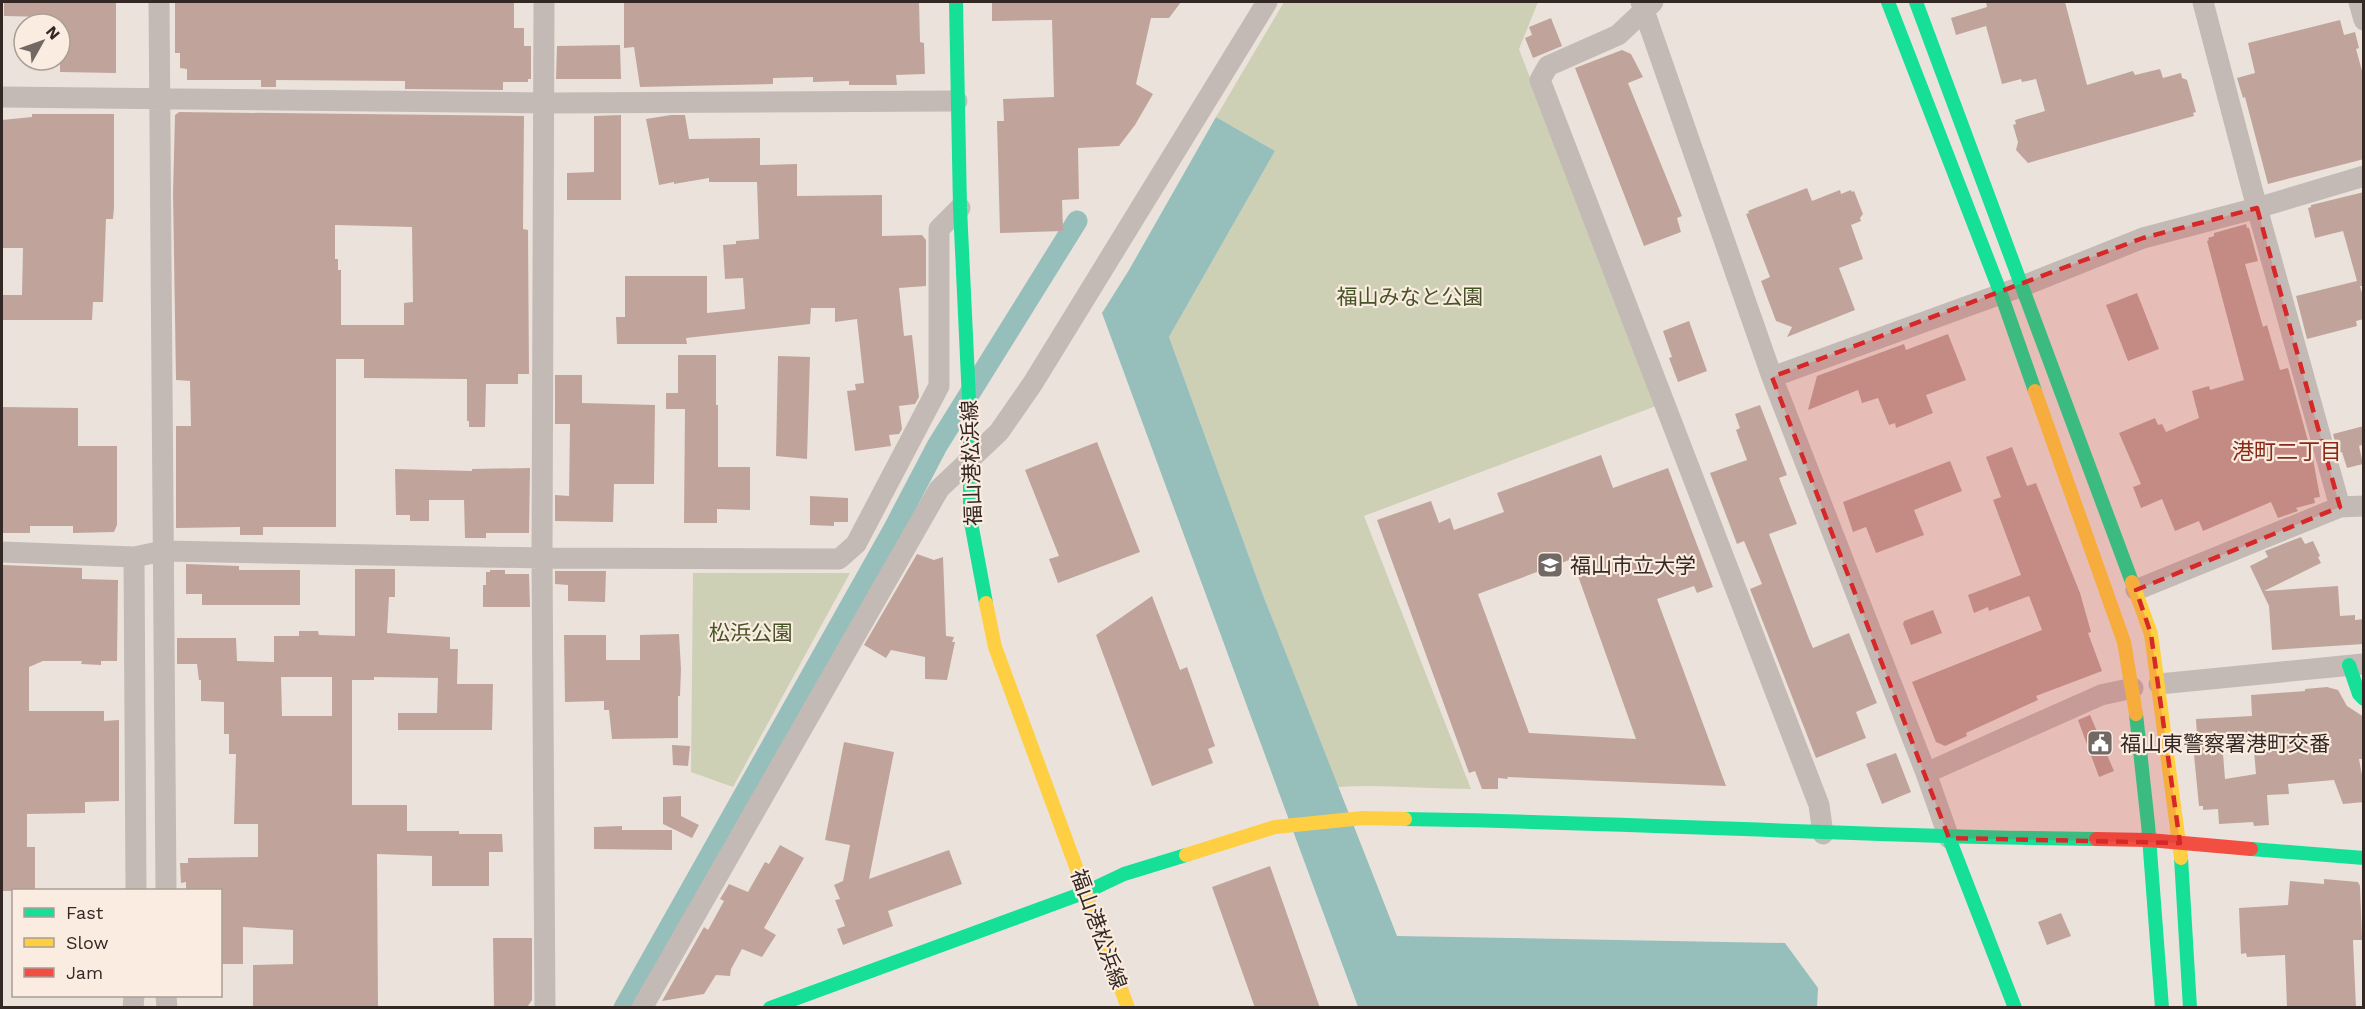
<svg xmlns="http://www.w3.org/2000/svg" width="2365" height="1009" viewBox="0 0 2365 1009" font-family="'Work Sans','Noto Sans JP',sans-serif">
<style>
.green{fill:#cdd0b4}
.water{fill:#96bfbc}
.lines{fill:none;stroke-linecap:round;stroke-linejoin:round}
.canal{stroke:#96bfbc;stroke-width:21}
.building{fill:#c0a49b;fill-rule:evenodd}
.street{stroke:#c3bab5;stroke-width:21}
.fast{stroke:#16e098;stroke-width:14}
.slow{stroke:#ffcf43;stroke-width:14}
.jam{stroke:#f24e42;stroke-width:14}
.marked{fill:#d62828;fill-opacity:0.2;stroke:#d62828;stroke-width:4.5;stroke-dasharray:12 8;stroke-linejoin:round}
.labels{text-anchor:middle;dominant-baseline:central;stroke-width:4.5;stroke-linejoin:round;paint-order:stroke}
.park-label{font-size:21px;fill:#455326;stroke:#faece0}
.street-label{font-size:21px;fill:#332824;stroke:#faece0}
.poi-label{font-size:21px;fill:#332824;stroke:#faece0;text-anchor:start}
.neighbourhood-label{font-size:22px;fill:#872b18;stroke:#faece0}
</style>
<rect width="100%" height="100%" fill="#ebe3db"/>
<!-- green -->
<path class="green" d="M1284 2H1538L1519 49 1656 406 1364 516 1471 789C1426 789 1382 784 1338 787L1263 595 1169 337 1275 151 1216 117Z
M693 573H850L733 787 691 772Z"/>
<!-- water -->
<path class="water" d="M1216 117 1275 151 1169 337 1263 595 1397 936 1785 943 1818 988 1817 1007H1358L1102 313 1129 270Z"/>
<g class="lines">
<!-- canal -->
<path class="canal" d="M624 1008 892 532 937 446 1077 221"/>
</g>
<!-- building -->
<path class="building" d="M4 2H116V73L60 72V24H46L47 17 4 16Z
M175 2H514V28H524V46H531V79H528V82H503V90L405 89V81L276 80V87H261V80H187V69L180 68V53H175Z
M624 2H919L920 42 924 43 925 74 896 75 897 85H849V81L813 82V77L773 78V84L640 87 634 47 624 48Z
M992 2H1181L1169 18H1151L1136 84 1153 94 1135 125 1119 146 1078 148 1079 199 1062 200 1063 231 1000 233 997 121H1004L1003 99 1054 97 1052 20 992 21Z
M1986 2H2065L2087 85 2133 71 2135 75 2160 69 2163 78 2181 73 2182 78 2187 80 2196 112 2193 113 2194 116 2028 163 2016 150 2018 142 2013 125 2016 124 2015 120 2045 111 2036 79 2022 82 2021 79 2002 84 1986 26 1956 35 1951 18 1987 7Z
M1551 18 1562 46 1533 58 1525 38 1532 35 1529 27Z
M2340 20 2344 35 2355 32 2359 48 2356 49 2364 78V159L2268 184 2245 97 2243 98 2237 78 2255 73 2248 43Z
M620 45 621 79H556L557 46Z
M1622 50 1631 54 1643 77 1628 83 1682 216 1677 218 1681 232 1644 246 1575 68Z
M179 112 524 116 523 229 528 230 529 374H518V384H486L485 427H469V421H467V379L364 378V359H336V527H263V535H240V527L176 528V426H191L190 381 176 380 173 193 175 115ZM335 225 412 227 413 302 404 303V325H341V270H338V259H335Z
M32 114H114V207L113 219H106L103 302H93L92 320H2V295H22L23 248H2V120L32 117Z
M621 115V200H567V173L594 172V116Z
M671 115H685L689 139 760 138V165L797 164V196L882 195V236L922 235 926 240V286L899 288 904 336 912 335 919 397 915 404 899 406 902 429 899 434 889 435 891 446 855 451 847 391 856 390 855 384 864 383 857 319 835 322V308H811L810 324 686 338 687 344H617L616 317H625V276H707V313L745 309 743 278 725 279 723 245 736 244V241L759 239 757 182H709V178L674 184V182L659 185 646 119Z
M1807 188 1812 201 1840 190 1841 194 1851 190 1852 192 1854 191 1863 214 1860 218 1861 221 1851 225 1863 259 1839 268 1855 310 1787 337 1792 327 1776 321 1761 281 1770 277 1746 214 1749 213 1748 211 1755 208Z
M2364 192V286H2360L2364 299V319L2356 321 2357 326 2307 339 2296 296 2357 281 2343 231 2315 238 2308 208 2311 207V205Z
M2246 224 2247 228H2249L2258 261 2245 264 2263 327 2267 325 2280 370 2288 368 2313 459 2320 497 2314 498 2315 503 2296 508 2298 511 2278 518 2271 502 2203 531 2199 521 2175 531 2162 499 2141 508 2133 487 2141 484 2119 433 2155 418 2158 425 2162 424 2166 432 2199 418 2192 391 2209 386 2210 390 2244 380 2207 241 2209 240 2208 238 2214 236V233Z
M2137 293 2159 349 2128 361 2106 305Z
M1689 321 1707 371 1678 382 1669 358 1672 357 1663 331Z
M1948 334 1966 380 1926 395 1933 413 1896 428 1895 423 1889 425 1878 398 1862 403 1858 390 1808 410 1817 376 1904 344 1906 350Z
M678 355H716V405H718V467H750V510L717 509V523H684L685 409H666V393H678Z
M778 356 810 357 807 459 776 456Z
M555 375H582V403L655 405 654 484H614L613 522 555 521V495L569 496 570 424H555Z
M1760 405 1787 475 1779 478 1797 524 1769 534 1809 639 1813 648 1849 633 1877 703 1856 712 1866 738 1816 758 1750 589 1762 584 1744 541 1737 544 1710 473 1747 460 1736 430 1740 428 1735 414Z
M2 407 78 408V446H117V525L114 532 73 533V526H30V533H2Z
M2364 426V444L2359 446 2363 464 2347 468 2342 452 2338 453 2333 434Z
M1097 442 1140 552 1058 583 1049 559 1059 556 1025 470Z
M2012 447 2027 486 2036 483 2080 593 2091 632 2088 633 2102 671 2036 696 2038 700 1966 733 1967 736 1945 746 1936 742 1912 682 2042 630 2029 596 1989 611 1988 607 1974 613 1968 595 2021 575 1993 500 2001 497 1986 457Z
M1601 455 1613 488 1668 468 1713 587 1697 593 1694 586 1657 599 1726 786 1507 777 1508 779 1498 778V789H1482L1475 771 1469 773 1377 520 1431 501 1439 523 1450 518 1454 530 1504 512 1497 493ZM1572 559 1636 739 1529 733 1478 594Z
M1950 461 1962 491 1914 510 1924 535 1876 553 1866 527 1853 532 1843 502Z
M530 468 529 533H486V538H465L464 500H429V521H410V515H396L395 469 472 471V469Z
M810 496 848 498V522H834V526L810 525Z
M2301 537 2305 544 2313 541 2320 556 2318 557 2321 563 2264 591 2338 586 2340 616 2355 615V620L2364 619V644L2272 650 2269 606 2250 566 2268 557 2265 551Z
M917 554 934 560 943 557 946 636 954 637 952 642H955L947 680 925 679V657L891 650 886 658 864 645Z
M186 564 239 566V570H300V605H202V594H186Z
M2 565 82 568V579L118 580 117 661H101V665L81 664 82 661H43L29 667V711H104V721L119 720V801L85 802V813L27 814V847H35V891H2Z
M355 569H395V597H389L387 633 450 637V649H458L457 684H493L492 730H398V713H437L438 678 374 677V680H352V805H407V831H459V834H502L503 852H489V886H432V856L377 854 378 1008 253 1007V965L293 964V930L243 927V964H220V891H186V882L181 883 180 863H188V858L258 857V824H234L236 754H229V734H224V702L201 701V680H199L197 664H177V638H236L237 661 274 662V636H299V631H318L319 635 355 636ZM281 677H332V716H282Z
M490 570H505V574H529L530 607H483V585H486V572H490Z
M555 571H606L605 602 568 601V585L555 584Z
M1152 596 1180 670 1187 667 1215 746 1208 749 1213 763 1152 786 1096 635Z
M1933 610 1942 633 1911 645 1903 624 1904 621Z
M679 634 681 669 680 696H678V738L612 739 609 710H604V701L565 702 564 635H606V660H640V635Z
M2327 687 2338 690 2347 706 2364 717V759H2359L2364 786V802L2343 804 2334 780 2288 784 2289 794 2267 795 2269 825 2254 826 2253 822 2219 824 2218 809 2203 810V806H2199L2194 755H2198L2196 719 2252 716 2251 695 2305 691V689ZM2253 739 2256 774 2225 779 2222 741Z
M2090 715 2114 771 2099 777 2078 720Z
M844 742 894 752 869 879 949 850 962 884 888 911 893 926 843 945 837 929 845 926 835 900 840 899 834 885 843 881 850 845 825 840Z
M672 745 690 746 688 766 673 765Z
M1896 753 1911 792 1882 804 1866 764Z
M681 796V816L699 825 692 838 663 824V797Z
M622 826V830H672V850L594 849V827Z
M780 845 804 858 764 928 776 935 762 957 742 949 731 969 730 976 716 975 704 994 662 1001 704 927 708 930 724 901 720 899 729 884 748 892 765 862 769 864Z
M1270 866 1320 1008H1255L1212 887Z
M2324 879 2358 882 2360 886 2362 940H2353L2356 1008H2287L2285 955 2247 957 2246 953 2241 954 2239 908 2288 905 2290 881 2324 884Z
M2061 913 2071 936 2047 945 2038 922Z
M493 938H532V1000L528 1006 494 1007Z"/>
<g class="lines">
<!-- street -->
<path class="street" d="M159 2 166 890
M544 2 542 558 545 1008
M1641 2 1772 377 1926 773
M1653 2 1618 35 1548 66 1540 80 1819 805 1823 834
M2203 2 2257 208 2340 507
M2359 2 2364 20
M2 97 545 103 957 101
M1772 377 2023 286 2143 238 2257 208 2364 176
M2 552 134 557 163 551 542 558 839 559 856 544 939 386V229L960 208
M134 557 136 890
M2136 590 2340 507 2364 506
M2159 684 2363 664
M1949 838 1926 773 2101 695 2133 688
M166 996 167 1008
M133 1008 134 996
M642 1008 939 489 999 432 1033 383 1267 2"/>
<!-- fast -->
<path class="fast" d="M956 2 960 208 970 421V517L986 603
M1888 2 2001 294 2035 391
M1916 2 2132 582
M2349 665 2359 694 2364 699
M2136 714 2148 824 2162 1008
M1405 819C1635 822 1865 837 2096 839
M1949 838 2015 1008
M2251 849 2364 858
M2181 858 2190 1008
M770 1008 1086 892 1124 874 1186 855"/>
<!-- slow -->
<path class="slow" d="M2035 391 2124 642 2136 714
M2132 582 2151 634 2181 858
M986 603 995 647 1128 1008
M1186 855 1275 827 1363 818 1405 819"/>
<!-- jam -->
<path class="jam" d="M2096 839 2149 840 2251 849"/>
</g>
<!-- marked area -->
<path class="marked" d="M2257 208 2340 507 2136 590 2151 634 2180 843 1949 838 1772 377 2143 238Z"/>
<!-- icons -->
<defs>
<symbol id="university-square" viewBox="-11 -11 22 22"><rect x="-9" y="-9" width="18" height="18" rx="4" fill="#736964" stroke="#faece0"/><path d="M0-5L7-2L0 1L-7-2ZM-4 1L0 2.5L4 1V4Q0 6-4 4Z" fill="#fff"/></symbol>
<symbol id="civic-square" viewBox="-11 -11 22 22"><rect x="-9" y="-9" width="18" height="18" rx="4" fill="#736964" stroke="#faece0"/><path d="M-.6-6.5H3V-4.5H.6V-3L4-1V1h2V6H-6V1h2V-1L-.6-3ZM-1.2 2.5V6h2.4V2.5Z" fill="#fff"/></symbol>
</defs>
<g fill-rule="evenodd">
<use href="#university-square" x="1535" y="550" width="30" height="30"/>
<use href="#civic-square" x="2085" y="728" width="30" height="30"/>
</g>
<g class="labels">
<!-- park labels -->
<g class="park-label">
<text x="1410" y="296">福山みなと公園</text>
<text x="751" y="632">松浜公園</text>
</g>
<!-- street labels -->
<g class="street-label">
<text transform="translate(971 463) rotate(-92)">福山港松浜線</text>
<text transform="translate(1099 929) rotate(70)">福山港松浜線</text>
</g>
<!-- poi labels -->
<g class="poi-label">
<text x="1570" y="565">福山市立大学</text>
<text x="2120" y="743">福山東警察署港町交番</text>
</g>
<!-- neighbourhood labels -->
<g class="neighbourhood-label">
<text x="2287" y="451">港町二丁目</text>
</g>
</g>
<!-- border -->
<rect width="2365" height="1009" fill="none" stroke="#332824" stroke-width="6"/>
<!-- legend -->
<rect x="12" y="889" width="210" height="108" fill="#faece0" stroke="#aa9e95" stroke-width="1.5"/>
<rect x="24" y="908" width="30" height="9" fill="#16e098" stroke="#aa9e95" stroke-width="1.5"/>
<text x="66" y="919" font-size="18" fill="#332824">Fast</text>
<rect x="24" y="938" width="30" height="9" fill="#ffcf43" stroke="#aa9e95" stroke-width="1.5"/>
<text x="66" y="949" font-size="18" fill="#332824">Slow</text>
<rect x="24" y="968" width="30" height="9" fill="#f24e42" stroke="#aa9e95" stroke-width="1.5"/>
<text x="66" y="979" font-size="18" fill="#332824">Jam</text>
<!-- north arrow -->
<g transform="translate(42 42) rotate(50)"><circle r="28" fill="#faece0" stroke="#aa9e95" stroke-width="1.5"/>
<path d="M0-4.5L10 22L0 15L-10 22Z" fill="#736964"/>
<text y="-9" font-size="16" font-weight="bold" text-anchor="middle" fill="#332824">N</text>
</g>
</svg>
